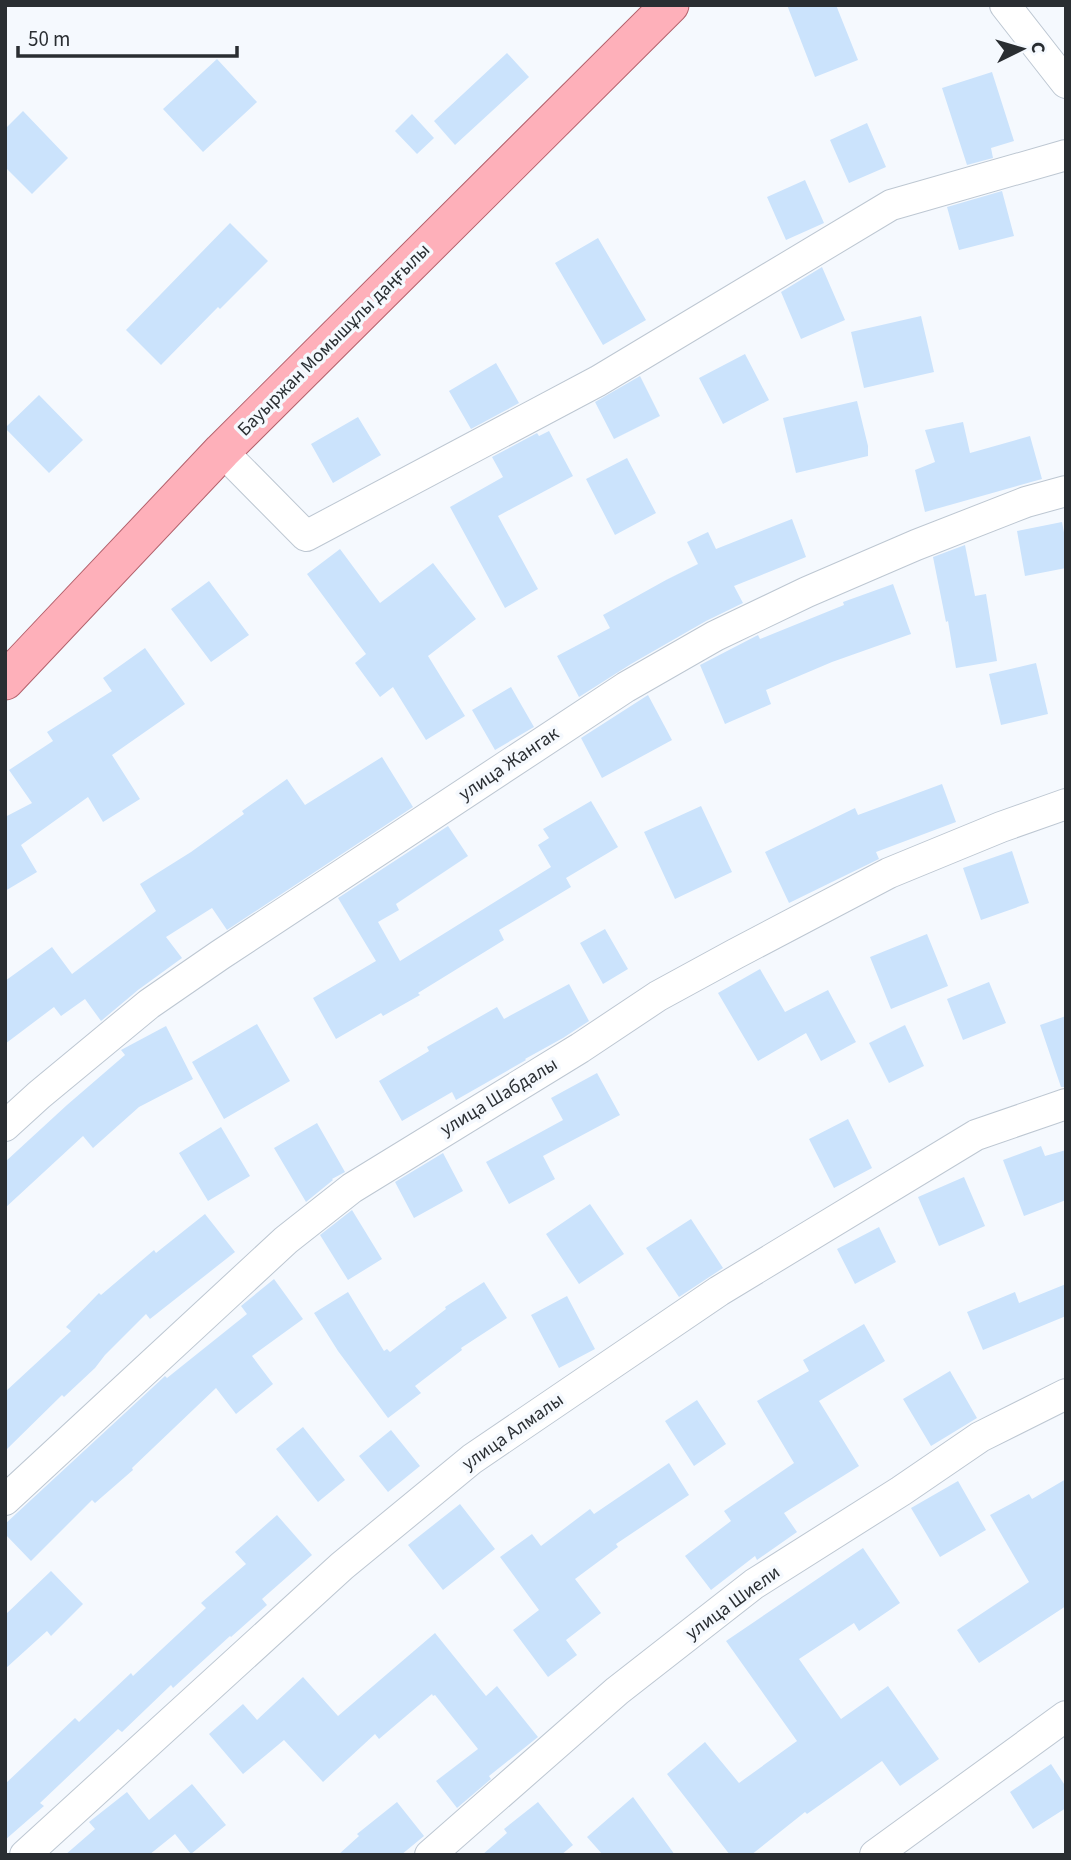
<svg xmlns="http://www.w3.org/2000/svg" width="1071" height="1860" viewBox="0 0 1071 1860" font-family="'Source Sans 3',sans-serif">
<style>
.building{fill:#cbe3fc}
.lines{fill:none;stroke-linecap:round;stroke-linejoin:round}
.minor-casing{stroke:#bdc7d2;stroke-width:32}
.major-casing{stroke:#b3616c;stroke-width:39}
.minor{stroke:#fff;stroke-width:30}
.major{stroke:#feb0ba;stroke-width:37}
.labels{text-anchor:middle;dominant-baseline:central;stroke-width:7;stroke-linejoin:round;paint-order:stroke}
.street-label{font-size:19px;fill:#2a2e32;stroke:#f5f9fe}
</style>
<rect width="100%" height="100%" fill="#f5f9fe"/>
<!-- building -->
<path class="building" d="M787 5H836L858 60 815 77Z
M507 53 529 77 455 145 434 121Z
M217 59 257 102 203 152 163 109Z
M992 72 1014 141 991 148 993 158 967 165 942 88Z
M23 111 68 158 32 194 5 167V129Z
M412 114 434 138 417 154 395 131Z
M867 123 886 167 849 183 830 140Z
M805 180 824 223 786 240 767 197Z
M1002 191 1014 236 959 250 947 207Z
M230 223 268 261 220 309 218 307 161 365 126 330Z
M598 238 646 320 603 345 555 263Z
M822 267 845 320 801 339 781 292Z
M921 316 934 372 864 388 851 332Z
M745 354 769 400 723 424 699 378Z
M496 363 519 403 471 429 449 391Z
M640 376 660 416 614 439 595 402Z
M39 395 83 440 49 473 5 428Z
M857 401 868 446V456L796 473 783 418Z
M358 417 381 455 333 483 311 444Z
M963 422 970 453 1030 436 1042 479 925 512 915 470 935 462 925 430Z
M549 431 573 476 498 516 538 589 505 608 450 507 503 477 492 457 537 433 539 436Z
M627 458 656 513 615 535 586 479Z
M792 519 806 557 734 586 743 603 706 621 631 664 579 697 557 656 610 628 603 615 666 580 698 564 687 542 708 532 716 549Z
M1062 522 1066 543V568L1025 576 1017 531Z
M965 545 975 596 986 594 997 661 956 668 948 621 946 622 933 557Z
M340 549 380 603 433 563 476 619 428 656 465 716 426 740 393 687 380 697 355 663 366 654 307 574Z
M209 581 249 635 211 662 171 609Z
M893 584 911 634 832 662 766 690 771 704 725 724 700 665 758 635 760 639 844 605 843 602Z
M145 648 185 704 112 755 140 799 103 822 88 797 21 845 37 872 5 891V817L32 803 9 770 53 741 47 732 112 691 103 678Z
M1036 663 1048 714 1001 725 989 674Z
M511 687 534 727 495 750 472 710Z
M648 695 672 740 602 778 581 738Z
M382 757 413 807 227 930 212 908 166 937 182 958 138 990 101 1021 85 999 61 1016 54 1007 5 1044V981L52 947 72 974 156 911 140 884 191 852 244 814 242 811 287 779 305 805Z
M942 784 956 822 876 852 879 859 789 903 765 852 855 808 858 815Z
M591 801 618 847 566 878 571 887 499 930 504 940 418 993 420 995 383 1016 381 1013 336 1039 313 998 376 961 338 898 448 826 468 856 396 904 399 910 378 922 400 961 551 867 538 845 549 838 543 829Z
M701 806 732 872 675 899 644 832Z
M1012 851 1029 903 981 920 963 868Z
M605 929 628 969 603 984 580 943Z
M927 934 948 986 891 1009 870 957Z
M760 969 785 1012 828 990 856 1042 821 1061 806 1033 758 1061 718 993Z
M989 982 1006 1023 963 1040 947 999Z
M569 984 589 1021 563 1038 525 1059 526 1060 456 1100 452 1092 402 1121 379 1081 429 1051 427 1047 497 1007 504 1019Z
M1066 1016V1087H1061L1040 1025Z
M257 1024 290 1081 224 1119 192 1062Z
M905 1025 924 1066 889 1083 869 1043Z
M166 1026 193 1079 139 1107 93 1148 83 1136 5 1208V1162L67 1105 125 1055 121 1050Z
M597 1073 620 1115 543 1156 555 1179 509 1204 486 1162 563 1120 551 1098Z
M848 1119 872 1168 834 1188 809 1139Z
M317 1123 345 1172 332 1179 333 1180 306 1202 274 1148Z
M221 1127 250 1176 208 1201 179 1153Z
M1041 1146 1045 1156 1066 1150V1200L1024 1216 1003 1160Z
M443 1153 463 1191 414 1218 395 1182Z
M964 1177 985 1226 939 1246 918 1197Z
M590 1204 624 1254 579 1284 546 1234Z
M352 1210 382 1259 348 1280 320 1235Z
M205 1214 235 1252 150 1319 146 1314 105 1355 95 1368 64 1397 62 1395 5 1451V1392L71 1331 66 1327 99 1293 101 1295 154 1250 156 1253Z
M691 1219 723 1268 679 1297 646 1248Z
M879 1227 896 1262 855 1284 837 1249Z
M274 1279 303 1319 252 1356 273 1384 236 1414 216 1388 132 1468 133 1470 95 1503 92 1500 31 1561 5 1534V1524L165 1376 167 1378 247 1314 241 1306Z
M484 1282 507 1318 461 1348 462 1350 415 1386 421 1393 388 1418 338 1351 314 1313 348 1292 384 1351 387 1349 390 1352 446 1309 445 1307Z
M1066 1284V1316L983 1350 967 1312 1015 1292 1019 1303Z
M567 1296 595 1349 559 1368 531 1315Z
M864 1324 885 1361 819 1401 859 1466 784 1513 797 1532 757 1560 755 1556 711 1590 685 1556 731 1521 724 1511 794 1463 757 1401 809 1371 803 1360Z
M950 1371 977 1418 931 1446 903 1399Z
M697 1400 726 1444 694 1466 665 1421Z
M303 1427 345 1480 318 1502 276 1449Z
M391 1430 420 1466 388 1492 359 1456Z
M669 1463 689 1495 616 1544 618 1547 575 1579 601 1613 566 1640 577 1655 548 1677 513 1630 539 1610 500 1557 532 1534 541 1546 590 1509 594 1514Z
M1066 1479V1606L979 1663 957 1630 1029 1582 990 1515 1029 1494 1032 1499Z
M958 1481 986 1530 940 1557 911 1508Z
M460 1504 495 1549 443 1590 408 1545Z
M277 1515 312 1555 262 1599 267 1605 231 1637 230 1636 173 1688 171 1685 122 1732 118 1729 40 1803 44 1806 5 1840V1784L75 1718 79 1722 131 1673 133 1676 206 1608 201 1603 246 1564 235 1552Z
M863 1548 900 1603 859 1631 854 1623 799 1659 841 1719 888 1686 939 1759 900 1786 882 1761 807 1814 805 1812 751 1855H730L667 1774 705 1742 739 1783 797 1741 726 1641Z
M51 1571 83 1604 51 1636 47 1631 5 1669V1615Z
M435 1633 486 1696 497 1686 538 1737 489 1776 491 1779 457 1808 436 1781 478 1749 435 1695 433 1696 432 1694 379 1739 375 1734 323 1782 284 1740 243 1774 209 1734 243 1704 257 1720 303 1677 338 1716Z
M1051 1764 1066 1787V1808L1033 1829 1010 1792Z
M192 1784 226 1825 191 1854 175 1834 149 1855H65L95 1829 89 1822 127 1792 149 1820Z
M633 1797 675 1855H603L587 1837Z
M397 1802 424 1836 401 1855H338L359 1836 357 1834Z
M538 1802 573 1845 561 1855H482L507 1833 504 1829Z"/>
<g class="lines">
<defs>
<path id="minor" d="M1005 5 1066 83
M222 451 306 536 598 381 891 205 1066 155
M5 1126 39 1095 149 1004 220 955 626 687 715 636 807 592 916 545 1026 502 1066 491
M5 1500 286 1240 352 1188 580 1048 658 996 735 954 889 873 1001 827 1066 804
M25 1855 342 1566 472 1459 719 1291 976 1135 1066 1104
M430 1855 617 1691 754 1584 901 1491 980 1437 1066 1394
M875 1855 1066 1716"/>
<path id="major" d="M5 681 222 451 670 5"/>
</defs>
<!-- minor casing -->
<use href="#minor" class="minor-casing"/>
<!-- major casing -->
<use href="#major" class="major-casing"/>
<!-- minor -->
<use href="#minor" class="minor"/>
<!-- major -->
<use href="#major" class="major"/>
</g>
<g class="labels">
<!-- street labels -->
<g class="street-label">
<text transform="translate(334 340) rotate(-45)">Бауыржан Момышұлы даңғылы</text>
<text transform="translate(509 764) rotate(-34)">улица Жангак</text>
<text transform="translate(499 1097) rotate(-31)">улица Шабдалы</text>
<text transform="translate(513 1432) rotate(-35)">улица Алмалы</text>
<text transform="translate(733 1603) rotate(-36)">улица Шиели</text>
</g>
</g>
<!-- border -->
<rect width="1071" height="1860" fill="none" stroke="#2a2e32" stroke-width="14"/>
<!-- north arrow -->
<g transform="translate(1022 49) rotate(85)" stroke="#f5f9fe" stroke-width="5" paint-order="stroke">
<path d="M0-5L12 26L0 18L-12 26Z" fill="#2a2e32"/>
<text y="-10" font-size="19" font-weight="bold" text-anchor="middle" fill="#2a2e32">С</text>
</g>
<!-- scale -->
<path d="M18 46v10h219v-10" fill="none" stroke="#2a2e32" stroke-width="3.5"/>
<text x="28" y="46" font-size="21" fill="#2a2e32" stroke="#f5f9fe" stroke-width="5" paint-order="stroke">50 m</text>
</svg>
